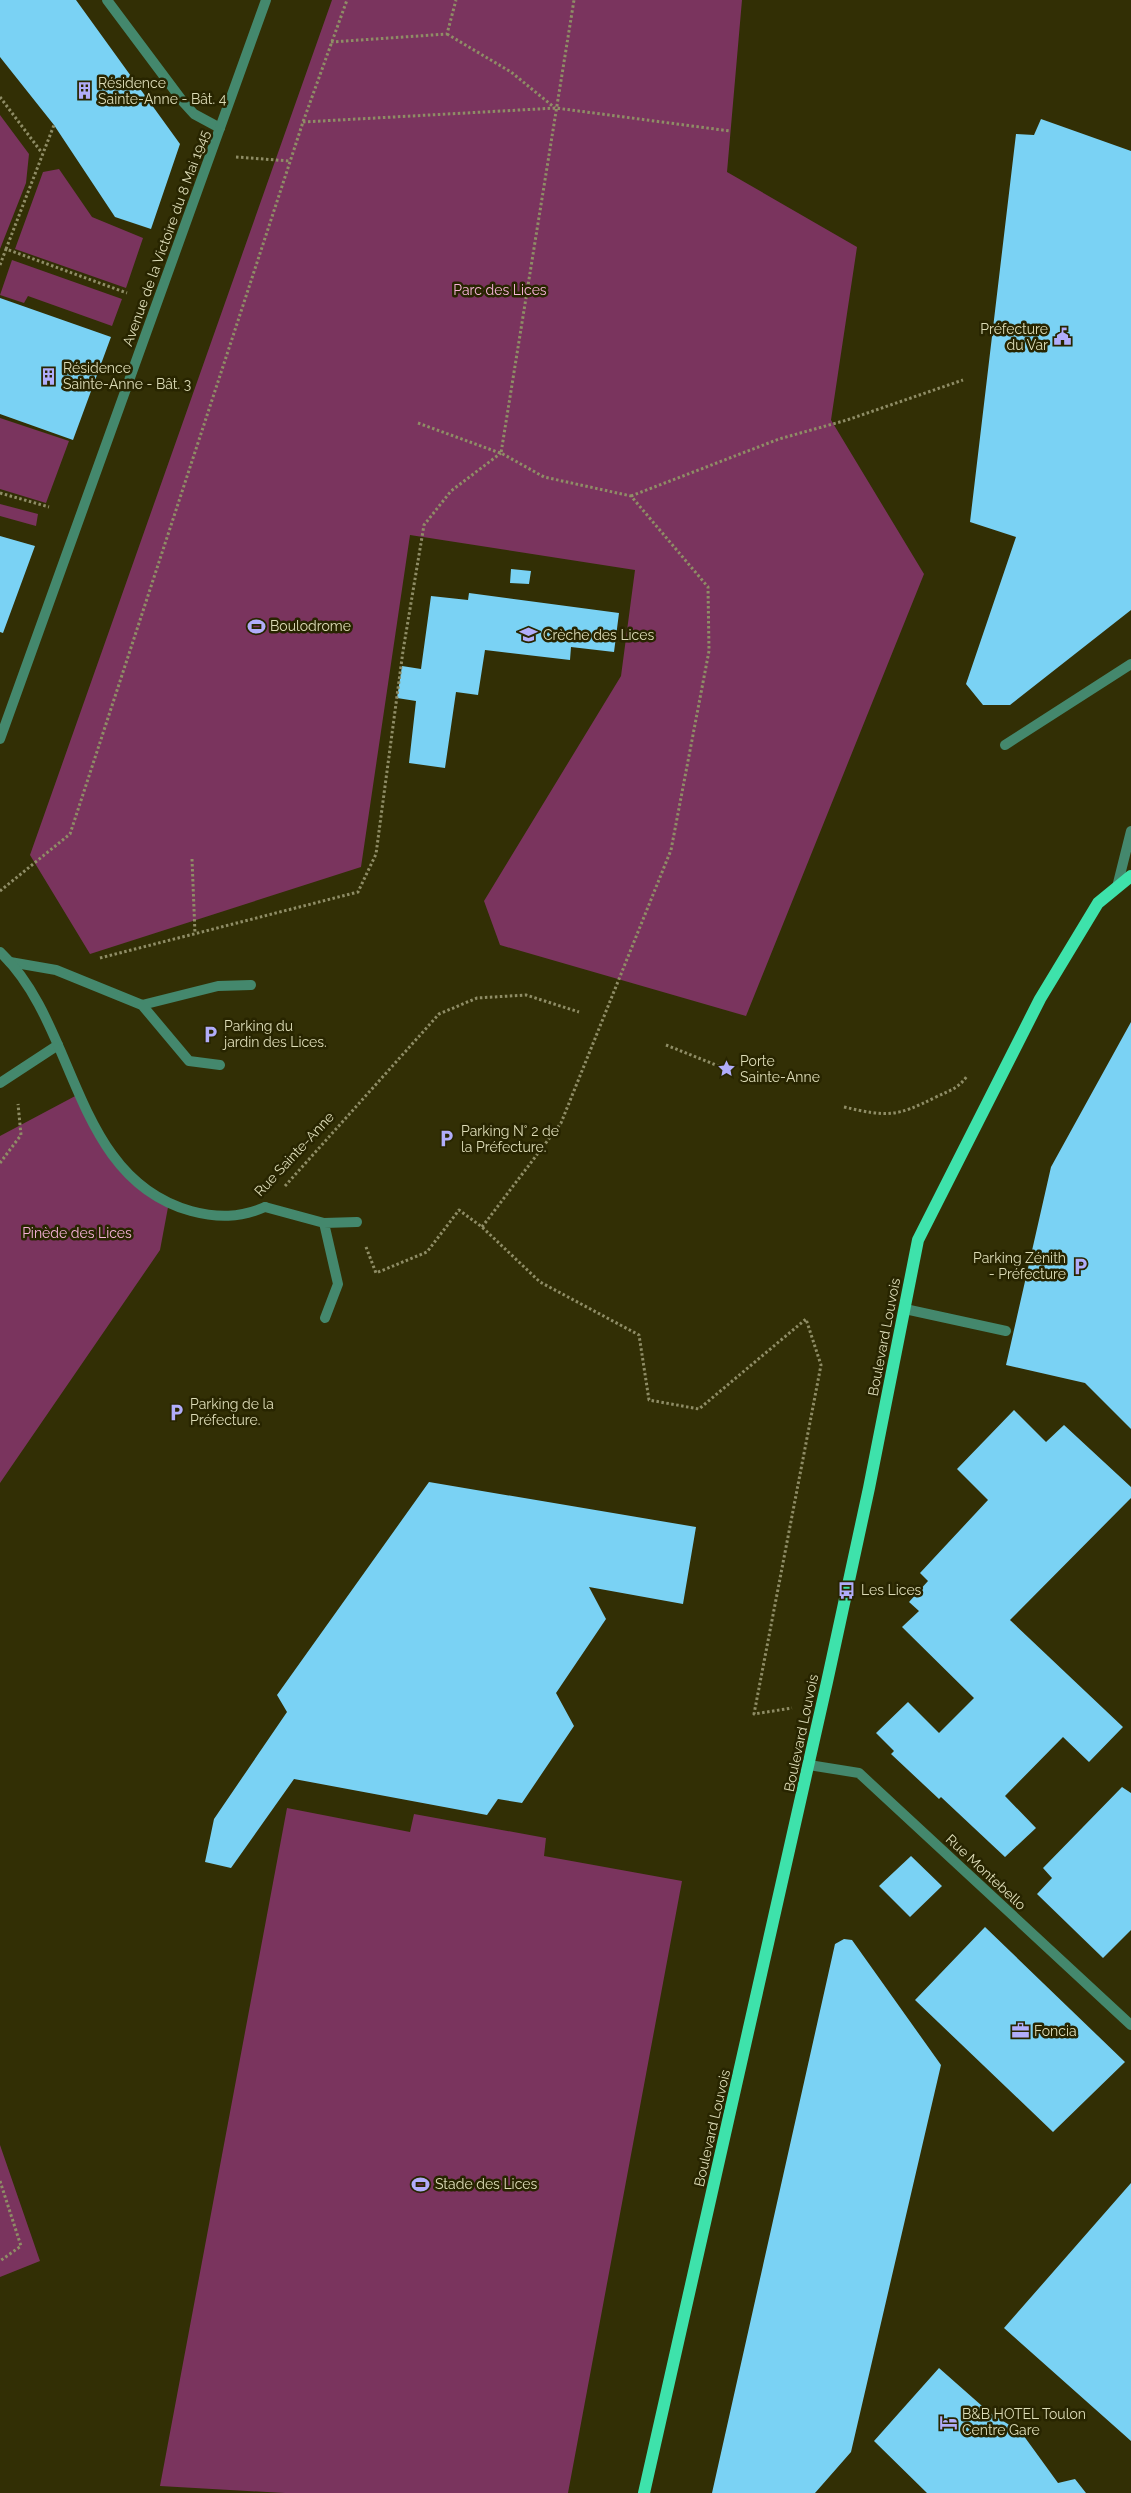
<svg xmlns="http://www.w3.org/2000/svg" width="1131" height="2493" viewBox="0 0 1131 2493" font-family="Raleway,sans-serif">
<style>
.green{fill:#7a345e}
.building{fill:#7ad2f4}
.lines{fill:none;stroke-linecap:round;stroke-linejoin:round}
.path{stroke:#8f8d66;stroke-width:3;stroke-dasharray:2.5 2.5;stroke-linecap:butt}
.service{stroke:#44886d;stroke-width:10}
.minor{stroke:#44886d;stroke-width:10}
.tertiary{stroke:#44886d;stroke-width:10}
.primary{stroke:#3ee2ab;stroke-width:12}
.labels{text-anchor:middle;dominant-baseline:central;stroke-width:5;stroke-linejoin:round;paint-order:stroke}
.poi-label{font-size:14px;fill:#deddb8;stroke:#282500;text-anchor:start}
.street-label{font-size:14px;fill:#deddb8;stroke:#282500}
.park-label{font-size:14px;fill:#f7b3d8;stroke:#282500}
</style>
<rect width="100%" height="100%" fill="#322f05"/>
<!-- green -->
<path class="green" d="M332 0H742L727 172 857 247 831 420 924 574 746 1016 500 945 484 901 621 676 635 570 410 535 361 867 90 954 30 855Z
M0 115 29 154 26 183 0 249Z
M59 169 92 217 143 238 126 288 15 249 43 172Z
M12 260 122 299 112 326 28 296 24 303 0 295Z
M0 418 69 441 46 503 0 489Z
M0 504 38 514 36 526 0 516Z
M79 1094 114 1157 169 1202 160 1250 0 1483V1136Z
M287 1808 410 1832 414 1814 546 1838 544 1856 682 1881 568 2493H285L160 2486Z
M0 2145 40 2261 0 2277Z"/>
<!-- building -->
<path class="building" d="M0 0H76L180 144 151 229 115 217 54 125 0 57Z
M1041 119 1131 151V610L1010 705H983L966 684 1016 537 970 522 1016 134 1034 135Z
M0 298 111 337 73 440 0 414Z
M0 536 35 546 3 633 0 632Z
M511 569 531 571 529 584 510 583Z
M469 593 619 613 614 652 571 647 570 660 485 650 478 695 456 692 445 768 409 763 416 701 397 698 402 666 421 669 431 596 468 600Z
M1131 1022V1429L1085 1383 1006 1365 1051 1167Z
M1014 1410 1046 1442 1064 1425 1131 1487V1498L1010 1620 1123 1727 1089 1762 1063 1737 1005 1796 1036 1828 1005 1857 941 1797 939 1799 891 1754 894 1751 876 1733 908 1702 939 1733 974 1698 902 1627 919 1611 909 1602 928 1581 920 1573 988 1500 957 1469Z
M429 1482 696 1527 683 1604 589 1587 606 1619 556 1693 574 1726 522 1803 498 1799 487 1815 294 1779 231 1868 205 1862 214 1819 287 1712 277 1695Z
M1122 1787 1131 1793V1930L1103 1958 1037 1894 1052 1878 1043 1868Z
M911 1856 942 1886 910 1917 879 1886Z
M985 1927 1125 2062 1053 2132 915 2000Z
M844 1939 852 1940 941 2065 851 2452 815 2493H712L835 1944Z
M1131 2183V2441L1004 2328Z
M939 2368 990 2413 1021 2432 1058 2483 1075 2479 1086 2493H927L874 2441Z"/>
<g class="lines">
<!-- path -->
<path class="path" d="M447 34 511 72 555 108
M331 42 447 34 456 0
M0 97 42 153
M303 122 556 108 730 131
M236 157 290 161
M6 249 54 125
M0 265 6 249 127 293
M418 423 500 453
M0 493 49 507
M631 496 779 439 847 420 963 380
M192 859 195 934
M0 891 70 834 303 122 347 0
M100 958 358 892 376 854 403 651 424 525 451 491 501 453
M666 1045 726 1069
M844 1107C888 1117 896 1117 936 1097 949 1091 959 1088 967 1076
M0 1163 21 1135 18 1104
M285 1186 439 1014 477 998 526 995 579 1012
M482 1227 561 1123 671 850 709 651 708 587 631 496 544 477 501 453 574 0
M366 1247 376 1273 427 1252 459 1210 482 1227 540 1282 639 1335 649 1400 699 1409 806 1319 821 1365 754 1714 792 1708
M0 2181 21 2246 0 2261"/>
<!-- service -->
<path class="service" d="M1005 745 1131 664
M1117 887 1131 831
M10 962 56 970 142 1005 189 1061 220 1065
M142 1005 218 986 251 985
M0 1083 58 1045
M265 1207 324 1223 338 1284 325 1318
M324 1223 357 1222
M905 1309 1006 1331"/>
<!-- minor -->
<path class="minor" d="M107 0 184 103 194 114 220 128
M0 952C78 1025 72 1178 191 1211 217 1218 240 1218 265 1207
M809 1765 859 1773 1131 2025"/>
<!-- tertiary -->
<path class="tertiary" d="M0 739 266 0"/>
<!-- primary -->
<path class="primary" d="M644 2493 827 1682 869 1488 918 1240 1040 999 1098 903 1131 876"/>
</g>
<!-- icons -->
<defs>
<symbol id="building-bare" viewBox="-9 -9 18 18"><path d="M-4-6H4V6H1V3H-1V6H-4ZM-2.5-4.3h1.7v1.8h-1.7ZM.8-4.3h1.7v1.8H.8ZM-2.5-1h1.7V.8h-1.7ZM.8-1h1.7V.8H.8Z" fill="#b1adfa" stroke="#282500" stroke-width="2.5" paint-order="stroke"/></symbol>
<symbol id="civic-bare" viewBox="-9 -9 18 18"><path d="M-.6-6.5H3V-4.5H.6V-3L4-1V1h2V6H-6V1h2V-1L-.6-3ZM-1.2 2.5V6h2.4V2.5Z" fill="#b1adfa" stroke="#282500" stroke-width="2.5" paint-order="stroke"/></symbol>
<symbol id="stadium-bare" viewBox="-9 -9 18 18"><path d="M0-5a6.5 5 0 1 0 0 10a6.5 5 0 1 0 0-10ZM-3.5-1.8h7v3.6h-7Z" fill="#b1adfa" stroke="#282500" stroke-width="2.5" paint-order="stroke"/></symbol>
<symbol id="school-bare" viewBox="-9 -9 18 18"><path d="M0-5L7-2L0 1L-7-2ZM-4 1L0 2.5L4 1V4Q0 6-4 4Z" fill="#b1adfa" stroke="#282500" stroke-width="2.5" paint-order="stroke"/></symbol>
<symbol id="parking-bare" viewBox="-9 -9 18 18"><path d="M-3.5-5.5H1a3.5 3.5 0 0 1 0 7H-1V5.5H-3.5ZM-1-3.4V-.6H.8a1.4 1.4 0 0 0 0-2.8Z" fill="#b1adfa" stroke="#282500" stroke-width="2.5" paint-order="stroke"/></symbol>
<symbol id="sight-bare" viewBox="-9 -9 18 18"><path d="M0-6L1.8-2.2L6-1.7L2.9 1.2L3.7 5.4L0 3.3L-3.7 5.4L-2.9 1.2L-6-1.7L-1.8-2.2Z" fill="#b1adfa" stroke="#282500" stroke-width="2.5" paint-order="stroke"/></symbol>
<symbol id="bus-bare" viewBox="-9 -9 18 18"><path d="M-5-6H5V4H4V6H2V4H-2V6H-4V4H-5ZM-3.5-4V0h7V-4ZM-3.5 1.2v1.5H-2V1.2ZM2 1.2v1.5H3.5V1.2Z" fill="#b1adfa" stroke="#282500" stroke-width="2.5" paint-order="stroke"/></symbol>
<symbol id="office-bare" viewBox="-9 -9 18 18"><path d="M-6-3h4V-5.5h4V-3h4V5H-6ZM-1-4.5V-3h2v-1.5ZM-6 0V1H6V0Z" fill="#b1adfa" stroke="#282500" stroke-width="2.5" paint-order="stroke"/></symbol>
<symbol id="hotel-bare" viewBox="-9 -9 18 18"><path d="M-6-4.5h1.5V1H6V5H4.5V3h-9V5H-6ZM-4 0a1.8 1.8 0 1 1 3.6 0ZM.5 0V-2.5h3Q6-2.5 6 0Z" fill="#b1adfa" stroke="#282500" stroke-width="2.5" paint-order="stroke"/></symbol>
</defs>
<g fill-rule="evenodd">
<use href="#building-bare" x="72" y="78" width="25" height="25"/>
<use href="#civic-bare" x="1050" y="324" width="25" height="25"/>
<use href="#building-bare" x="36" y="364" width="25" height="25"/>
<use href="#stadium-bare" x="244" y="614" width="25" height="25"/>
<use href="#school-bare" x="516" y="622" width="25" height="25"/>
<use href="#parking-bare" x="198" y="1022" width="25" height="25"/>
<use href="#sight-bare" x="714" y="1056" width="25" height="25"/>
<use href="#parking-bare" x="434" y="1126" width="25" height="25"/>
<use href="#parking-bare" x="1068" y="1254" width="25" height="25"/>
<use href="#parking-bare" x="164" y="1400" width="25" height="25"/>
<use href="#bus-bare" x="834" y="1578" width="25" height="25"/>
<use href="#office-bare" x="1008" y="2018" width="25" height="25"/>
<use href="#stadium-bare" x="408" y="2172" width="25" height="25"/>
<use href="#hotel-bare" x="936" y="2410" width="25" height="25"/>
</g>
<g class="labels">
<!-- poi labels -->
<g class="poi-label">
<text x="98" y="83">Résidence<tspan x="98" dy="16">Sainte-Anne - Bât. 4</tspan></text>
<text x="1048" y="329" text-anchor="end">Préfecture<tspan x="1048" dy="16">du Var</tspan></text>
<text x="63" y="368">Résidence<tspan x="63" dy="16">Sainte-Anne - Bât. 3</tspan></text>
<text x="270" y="626">Boulodrome</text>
<text x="543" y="635">Crèche des Lices</text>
<text x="224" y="1026">Parking du<tspan x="224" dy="16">jardin des Lices.</tspan></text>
<text x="740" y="1061">Porte<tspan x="740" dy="16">Sainte-Anne</tspan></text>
<text x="461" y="1131">Parking N° 2 de<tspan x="461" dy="16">la Préfecture.</tspan></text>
<text x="1066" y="1258" text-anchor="end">Parking Zénith<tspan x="1066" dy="16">- Préfecture</tspan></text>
<text x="190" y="1404">Parking de la<tspan x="190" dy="16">Préfecture.</tspan></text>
<text x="861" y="1590">Les Lices</text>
<text x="1034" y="2031">Foncia</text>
<text x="435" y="2184">Stade des Lices</text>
<text x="962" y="2414">B&amp;B HOTEL Toulon<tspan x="962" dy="16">Centre Gare</tspan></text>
</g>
<!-- street labels -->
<g class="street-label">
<text transform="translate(166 238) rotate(-70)">Avenue de la Victoire du 8 Mai 1945</text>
<text transform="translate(294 1154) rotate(-47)">Rue Sainte-Anne</text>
<text transform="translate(884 1337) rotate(-79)">Boulevard Louvois</text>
<text transform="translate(801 1733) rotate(-78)">Boulevard Louvois</text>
<text transform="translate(986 1872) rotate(43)">Rue Montebello</text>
<text transform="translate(712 2128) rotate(-77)">Boulevard Louvois</text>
</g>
<!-- park labels -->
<g class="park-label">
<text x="500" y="290">Parc des Lices</text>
<text x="77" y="1233">Pinède des Lices</text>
</g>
</g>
</svg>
